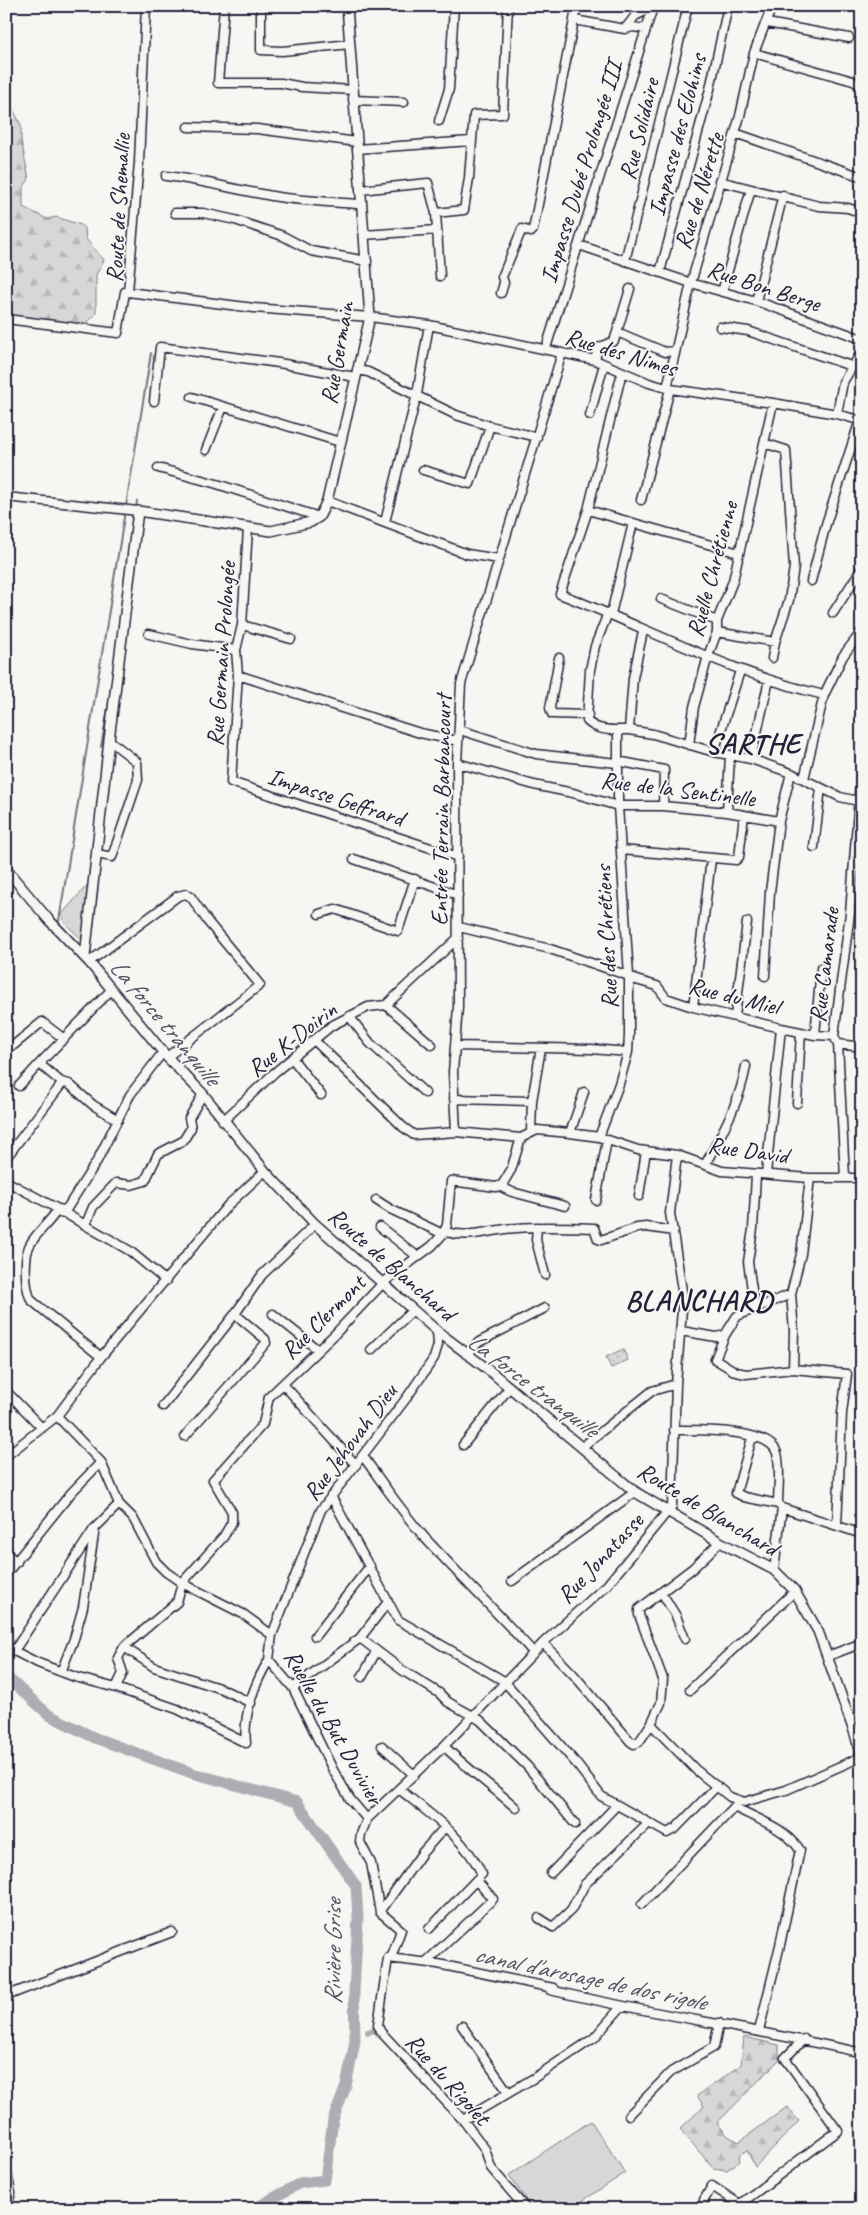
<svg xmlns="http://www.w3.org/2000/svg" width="868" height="2215" viewBox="0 0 868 2215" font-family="Caveat,sans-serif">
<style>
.green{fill:url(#green-dots);stroke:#7c7c89}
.forest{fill:url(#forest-firs);stroke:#7c7c89}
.pitch{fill:#d7d7d7;stroke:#7c7c89}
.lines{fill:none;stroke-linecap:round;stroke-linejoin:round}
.stream{stroke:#757583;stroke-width:2}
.canal{stroke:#adadb3;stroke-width:6}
.river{stroke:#adadb3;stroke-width:11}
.minor-casing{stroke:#22223b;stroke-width:11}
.tertiary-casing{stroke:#22223b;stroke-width:12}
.minor{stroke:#f6f6f2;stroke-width:8}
.tertiary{stroke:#f6f6f2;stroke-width:9}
.labels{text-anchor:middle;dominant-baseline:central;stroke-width:4;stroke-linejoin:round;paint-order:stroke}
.street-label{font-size:24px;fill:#22223b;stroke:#f6f6f2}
.water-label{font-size:25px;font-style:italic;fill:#535365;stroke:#f6f6f2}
.district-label{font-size:29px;font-weight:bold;letter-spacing:1px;fill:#22223b;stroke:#f6f6f2}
</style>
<defs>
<pattern id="green-dots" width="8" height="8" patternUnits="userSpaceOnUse" patternTransform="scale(1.25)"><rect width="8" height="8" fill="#d7d7d7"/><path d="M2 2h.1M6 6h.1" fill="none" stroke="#b8b8b9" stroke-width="1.8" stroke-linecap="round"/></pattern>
<pattern id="forest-firs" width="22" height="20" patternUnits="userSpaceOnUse" patternTransform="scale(1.25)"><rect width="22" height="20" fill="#d7d7d7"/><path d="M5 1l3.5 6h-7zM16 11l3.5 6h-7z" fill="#b8b8b9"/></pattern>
</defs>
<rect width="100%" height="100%" fill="#f6f6f2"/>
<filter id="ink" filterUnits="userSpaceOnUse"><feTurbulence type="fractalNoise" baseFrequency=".02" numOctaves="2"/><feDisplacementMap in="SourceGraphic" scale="10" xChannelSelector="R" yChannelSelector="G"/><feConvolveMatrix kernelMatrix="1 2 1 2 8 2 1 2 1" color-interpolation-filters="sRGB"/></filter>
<g filter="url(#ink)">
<!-- green -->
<path class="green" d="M623 1349 628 1360 611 1368 606 1357Z"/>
<!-- forest -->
<path class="forest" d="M6 48 9 89 13 109 21 125V140L29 179 23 188V207L47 219 56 217 81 225 85 229 86 239 104 260 96 275V314L85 325 6 317Z
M744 2037 779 2045V2060L717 2123 728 2136 739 2142 787 2107 799 2121 755 2167 747 2150 739 2155 740 2161 727 2170 713 2168 680 2129 704 2106 697 2096 741 2065Z"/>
<!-- pitch -->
<path class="pitch" d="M90 882 82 940 64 922 62 914Z
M591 2121 625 2173 570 2209H532L509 2175Z"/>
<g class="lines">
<!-- stream -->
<path class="stream" d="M835 397V407
M126 506 151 353
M136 509 137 501
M101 747 110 697
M59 921 125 511
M257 1154 265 1163
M270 1169 275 1175
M370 1266 382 1276
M390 1282 402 1294
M619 1473 647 1494
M676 1511 682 1515"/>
<!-- canal -->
<path class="canal" d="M368 2032 375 2030 376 2025 380 2023"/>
<!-- river -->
<path class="river" d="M6 1676 49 1715 95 1738 192 1773 297 1802 356 1886 358 1918 354 1992 355 2041 346 2086 333 2120 325 2180 300 2183 254 2209"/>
<defs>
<path id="minor" d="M224 6 218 83H281L302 87 353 90
M261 6V50L282 51 350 44
M574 20 576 6
M767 23 849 38
M625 29 633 27 646 29
M754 53 853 81 862 86
M353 100 404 102
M439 121 449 89 454 6
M188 127 257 129 357 142
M735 133 862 177
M357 149 471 141
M166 176C202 180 236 190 272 196 301 201 331 202 361 204
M719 181 819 206 848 208 862 213
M360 190 428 183 436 213
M175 213H203L235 220 283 236 311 251 367 261
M364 235 437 230
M579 245 691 283 756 301 862 339
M625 261 688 6
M660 272 710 89 728 6
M440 276 436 213 464 210 469 178 474 115 503 114 508 6
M128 292 254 308 370 317 429 325 595 360 649 383 670 389 773 403 837 414 862 421
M128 292 139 162 146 6
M722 292 751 189
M501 293 504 283 502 277 522 229 531 232 533 230 574 20 625 29 635 16 652 8
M756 301 783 195
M6 319 118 333 125 292H128
M720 327 748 331 851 366
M617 332 630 289
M546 348 653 7
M595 360 598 348 614 341 617 332 665 352 674 351
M357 370 368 372 456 415 490 426 537 437
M622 372 588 510 560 594C648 628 732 674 824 695
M667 388 691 283 740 116 754 53 772 6
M192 397 340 442
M154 401 160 347 279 363 355 377
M837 414 843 382 862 351
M590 415 604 364
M206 450 223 407
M158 468 217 484 319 517
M423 470 470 484 490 426
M6 497 138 511
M641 500 670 389
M327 501 467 554 499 559
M588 510 739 553
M385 522 417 394 429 325
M248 529 242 625 236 650 238 675 231 782 458 857
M811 581 826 524 860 420
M661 599 717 621
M608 613 595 646 590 670 587 721C598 732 615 730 629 730L633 678 643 631
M833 613 862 568
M611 614 633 523
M242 625 291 639
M717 632 775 642 789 600 794 567 786 450 764 443
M149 634 192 644 236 650
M559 658 550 708 552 714 588 715
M772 658 775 642
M238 675 420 733 458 741
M460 730 536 754 617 763
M629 730 653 734 714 752 751 759 791 773 840 797 858 801
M689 745 694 707 708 656 717 632V621L733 581 773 403
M714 752 740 671
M751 759 769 680
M617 761 664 770 663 806
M457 763 534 785 573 793 618 806H663L727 812 779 821
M804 779 824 695 843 656 862 631
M727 812 730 755
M814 847 821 788
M621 850 736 860 739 857 744 815
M97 854 112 857 138 780 137 762 109 740
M354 859 458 895
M319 914 335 909 398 931 415 879
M459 927 550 949 629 976 636 980 657 986 666 998 693 1007 781 1028 815 1035 834 1036
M89 962 178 896 186 894 191 897 208 922 260 985 167 1057
M765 976 770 892 779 821 791 773
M386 1005 432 1045
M693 1007 711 859
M349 1016 370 1043 425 1093
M735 1016 747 922
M815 1035 821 968
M314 1040 403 1127 414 1135 456 1132 521 1138
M838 1044 862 1047
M14 1045 42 1022 64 1039
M456 1046 591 1049 628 1052
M292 1058 321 1095
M61 1082 69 1084 93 1105 118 1120
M19 1086 42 1061
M454 1099 532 1101
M797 1103 801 1032
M223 1121 274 1073 331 1026 368 1007 386 1005 458 938
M456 1132 453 1072 458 1007 457 763 461 684 562 353
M531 1132 532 1101 541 1048
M570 1133 584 1092
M599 1137 619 1084 628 1052 629 1035V976L618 806V731
M6 1158 61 1085V1082L42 1066V1061L111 990
M705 1165C722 1133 740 1102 746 1066
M766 1174 781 1028
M845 1177 838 1044 834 1036 850 913 862 757
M810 1178 801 1254 791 1294 794 1331 793 1369 847 1374 842 1413 837 1525
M6 1181 58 1209
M499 1186 512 1192 565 1206
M639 1196 646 1151
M376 1200 390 1209 443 1234
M596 1200 607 1140
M60 1213 68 1215 130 1251 166 1281
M86 1224 93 1207 116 1183 131 1185 145 1181 158 1154 183 1141 191 1128 189 1118 203 1094
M380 1227 418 1257
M537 1227 536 1240 545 1275
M444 1231C468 1240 492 1229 517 1228 543 1226 568 1227 594 1228L598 1239 601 1240 637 1228 646 1227 674 1231
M755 1310 748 1262 753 1229 756 1175
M273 1314 318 1350
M681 1331 716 1337 725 1335 737 1316 791 1294
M725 1335 715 1359 736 1372 746 1374 793 1369
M371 1350 413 1310
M466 1354 479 1342 545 1308
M101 1357 31 1300C25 1288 23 1255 31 1243 39 1230 50 1222 58 1209L66 1210 97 1161 130 1095 163 1052
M283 1384 356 1465
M6 1391 42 1428
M163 1406 235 1314 262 1275 315 1224
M57 1416 101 1462 119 1504 133 1518 156 1562 166 1572 182 1583 243 1614 272 1635 269 1660 293 1688 333 1770 350 1799 367 1819 361 1834 360 1842 371 1863 380 1912 401 1930 391 1958
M674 1430C695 1430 770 1428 777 1453 781 1469 778 1488 778 1504L782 1508
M185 1436 266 1343 265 1339 235 1314
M752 1438 736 1493 744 1497 778 1504
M463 1445 509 1388
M582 1447 652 1391 676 1384
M6 1456 57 1416 101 1357 228 1205 265 1171
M363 1456C383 1484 402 1512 425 1538 461 1577 498 1613 533 1652
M331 1496 398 1620 504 1681 575 1762 601 1796 667 1833 676 1828 717 1786
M720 1542 693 1568 639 1609V1615L663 1679 661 1703 651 1724 696 1770 730 1797 744 1802 786 1790 861 1757
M6 1553 17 1562
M774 1570 782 1508 862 1534
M6 1574 71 1493 101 1462
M512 1581 635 1492
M662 1593 676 1616 685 1639
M388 1602 360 1638 402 1670 439 1693 448 1702 480 1720 527 1766 575 1824
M272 1635 321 1510 408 1396 434 1358 438 1345 437 1331
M315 1636 370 1566
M543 1643 574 1675 630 1741 634 1744 639 1742 651 1724
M6 1647 38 1663 75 1677 116 1688 177 1709 246 1743
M124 1647 154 1667 222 1689 251 1703
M14 1651 94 1529
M828 1656 862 1643
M61 1672 74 1639 83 1607 95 1528 119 1504
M362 1677 376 1652
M116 1688 123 1673 118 1658 124 1647 177 1602 182 1583 224 1536 232 1522V1512L213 1480 263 1424 269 1397 335 1334 384 1282 432 1246 443 1234 447 1225 451 1181 496 1187 502 1185 511 1170 521 1138 537 1130 570 1133 599 1137 638 1150 677 1155 722 1171 810 1178H862
M293 1688 360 1638
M690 1690 795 1591
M246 1743C243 1715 254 1684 269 1660
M382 1746 414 1775
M444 1746C467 1769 492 1786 516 1808
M399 1789C430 1814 465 1838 482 1874L429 1929
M734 1807C757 1819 786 1828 800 1850L780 1945 759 2031
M367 1819 444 1746 543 1643 607 1585 672 1506 676 1384 683 1297 670 1213 677 1155
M551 1873 617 1805
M642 1904 737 1804
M380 1912 422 1853 445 1827
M539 1918 553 1927 571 1910 585 1884 649 1823
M426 1962 493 1899 476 1880
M6 1996 172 1932
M462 2026 508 2092
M629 2115 671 2072 714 2047 719 2023
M463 2120 534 2078 594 2038 621 2007
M6 2168 11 2193 6 2209
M704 2200 712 2186 747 2209
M740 2204 838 2131 785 2058 804 2039
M526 2209 491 2168 485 2149 463 2120 380 2031 378 2025 388 1958 438 1964 553 1988 550 1990C654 2015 758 2029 862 2053"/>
<path id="tertiary" d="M6 869 48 919 89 962 167 1057 203 1094 265 1171 315 1224 437 1331 490 1371 635 1492 720 1542 774 1570 794 1590 818 1631 855 1734 862 1759
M85 957 109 740 138 511 271 531 311 522 319 517 327 501 370 317 347 6"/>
</defs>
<!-- minor casing -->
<use href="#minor" class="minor-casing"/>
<!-- tertiary casing -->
<use href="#tertiary" class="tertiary-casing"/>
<!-- minor -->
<use href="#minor" class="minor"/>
<!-- tertiary -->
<use href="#tertiary" class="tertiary"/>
</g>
</g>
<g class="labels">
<!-- street labels -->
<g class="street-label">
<text transform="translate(639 129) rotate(-76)">Rue Solidaire</text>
<text transform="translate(677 135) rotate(-75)">Impasse des Elohims</text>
<text transform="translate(581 172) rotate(-73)">Impasse Dubé Prolongée III</text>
<text transform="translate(699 191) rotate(-73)">Rue de Nérette</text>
<text transform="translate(118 208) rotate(-87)">Route de Shemallie</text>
<text transform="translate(764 286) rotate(18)">Rue Bon Berge</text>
<text transform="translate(621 352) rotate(17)">Rue des Nimes</text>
<text transform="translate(337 353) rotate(-80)">Rue Germain</text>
<text transform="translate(712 569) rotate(-75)">Ruelle Chrétienne</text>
<text transform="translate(221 654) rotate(-86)">Rue Germain Prolongée</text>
<text transform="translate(678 789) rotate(7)">Rue de la Sentinelle</text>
<text transform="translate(336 797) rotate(18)">Impasse Geffrard</text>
<text transform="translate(441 810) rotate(-89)">Entrée Terrain Barbancourt</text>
<text transform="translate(606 937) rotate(-93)">Rue des Chrétiens</text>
<text transform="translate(824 965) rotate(-83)">Rue Camarade</text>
<text transform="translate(734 996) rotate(14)">Rue du Miel</text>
<text transform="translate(292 1039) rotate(-38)">Rue K-Doirin</text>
<text transform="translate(748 1150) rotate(8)">Rue David</text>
<text transform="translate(392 1264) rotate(41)">Route de Blanchard</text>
<text transform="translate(323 1317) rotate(-45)">Rue Clermont</text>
<text transform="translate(350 1442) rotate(-53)">Rue Jehovah Dieu</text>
<text transform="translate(708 1509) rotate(31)">Route de Blanchard</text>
<text transform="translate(600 1558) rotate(-47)">Rue Jonatasse</text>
<text transform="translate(334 1727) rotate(60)">Ruelle du But Duvivier</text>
<text transform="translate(448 2079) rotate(48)">Rue du Rigolet</text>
</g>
<!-- water labels -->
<g class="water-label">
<text transform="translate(165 1022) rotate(50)">La force tranquille</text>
<text transform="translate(533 1385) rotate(37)">La force tranquille</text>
<text transform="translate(333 1952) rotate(-90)">Rivière Grise</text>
<text transform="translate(590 1978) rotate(12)">canal d'arosage de dos rigole</text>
</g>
<!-- district labels -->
<g class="district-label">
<text x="753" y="743">SARTHE</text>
<text x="699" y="1300">BLANCHARD</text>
</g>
</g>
<!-- margin -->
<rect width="868" height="2215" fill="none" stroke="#f6f6f2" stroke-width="25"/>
<rect x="12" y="12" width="843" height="2190" fill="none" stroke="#22223b" stroke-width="2" filter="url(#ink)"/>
</svg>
